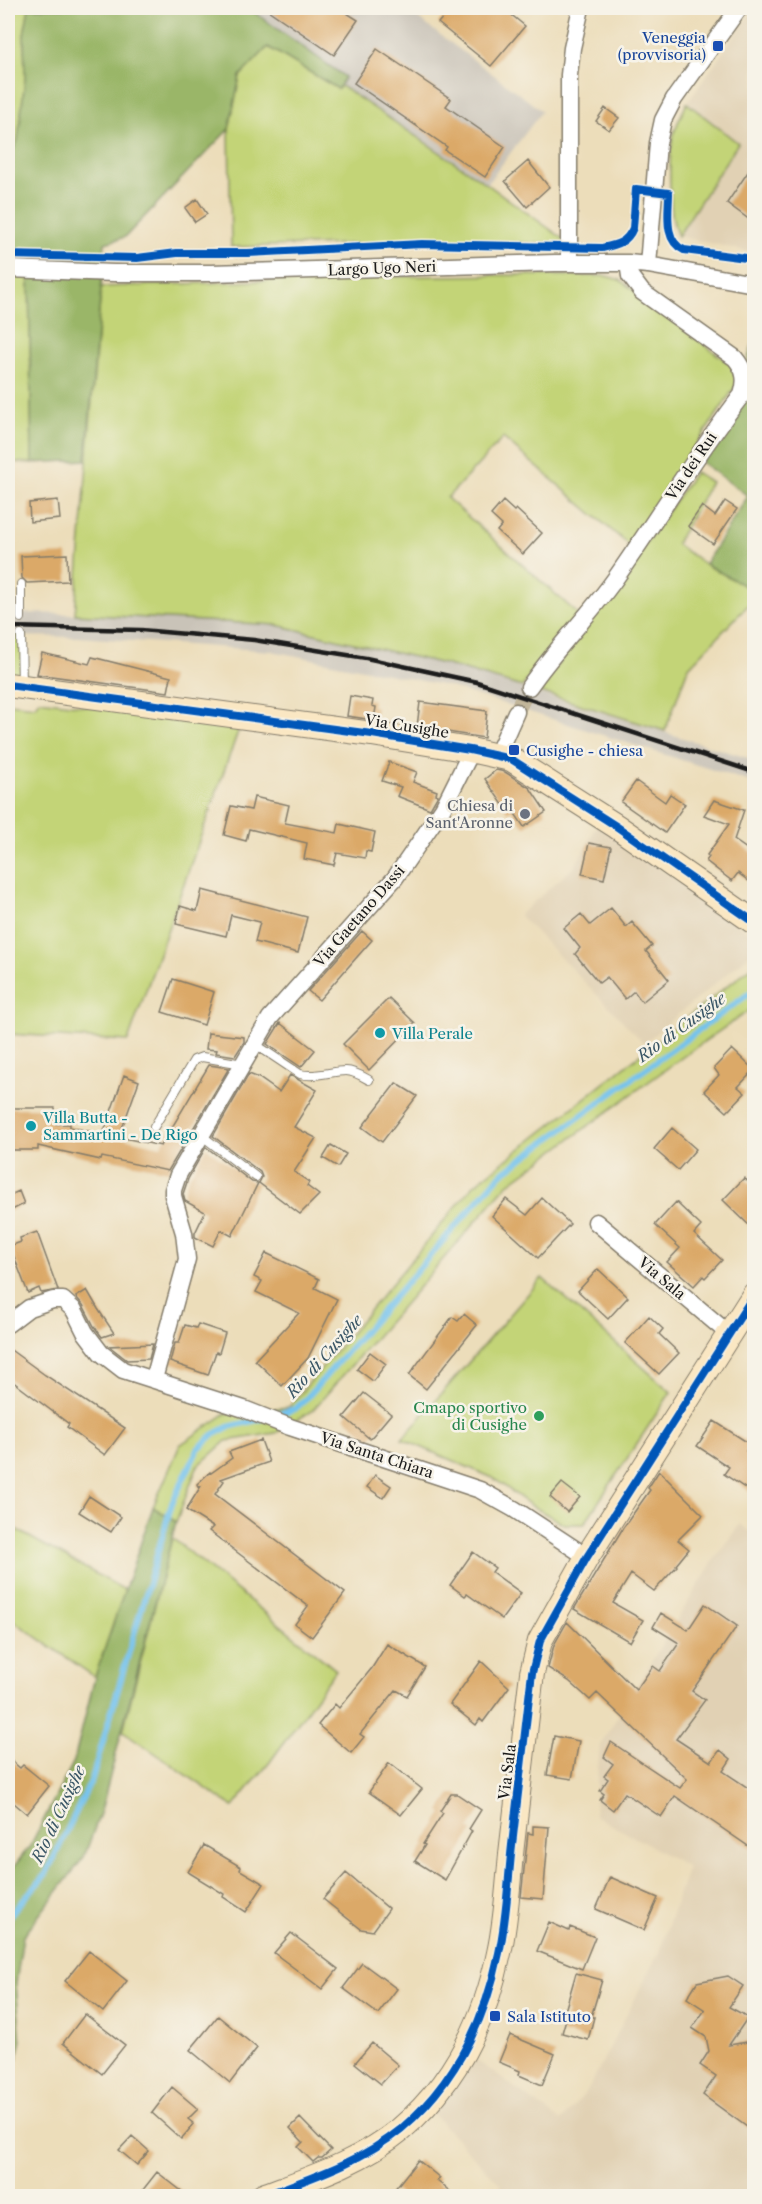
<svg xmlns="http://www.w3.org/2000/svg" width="762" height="2204" viewBox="0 0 762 2204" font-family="'Libre Caslon Text',serif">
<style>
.built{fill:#e1d1b4}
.industrial{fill:#c9c3b8}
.green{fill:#c3d477;stroke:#70784a;stroke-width:1.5}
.forest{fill:#9ab668;stroke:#5b6942;stroke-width:1.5}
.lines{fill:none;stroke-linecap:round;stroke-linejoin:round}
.stream{stroke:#73c2ee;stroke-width:6}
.building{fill:#dba968}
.street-tunnel{stroke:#c2b69a;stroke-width:16;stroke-dasharray:16 8;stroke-linecap:butt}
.lane-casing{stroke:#847c6b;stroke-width:10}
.street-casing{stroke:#847c6b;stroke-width:19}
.secondary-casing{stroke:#847c6b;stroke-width:26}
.lane{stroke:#fff;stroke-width:8}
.street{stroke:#fff;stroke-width:16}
.secondary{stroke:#fae7c3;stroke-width:24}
.rail{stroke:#1c1c1c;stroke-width:4.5}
.cycleway-casing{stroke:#f7f3e8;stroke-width:11}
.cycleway{stroke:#0057b8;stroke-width:8}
.transit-dot{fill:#1a4fb4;stroke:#f7f3e8;stroke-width:2}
.worship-dot{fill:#6b7280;stroke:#f7f3e8;stroke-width:2}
.culture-dot{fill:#0f9aa8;stroke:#f7f3e8;stroke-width:2}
.leisure-dot{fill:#2e9e5b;stroke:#f7f3e8;stroke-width:2}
.labels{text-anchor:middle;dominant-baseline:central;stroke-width:5;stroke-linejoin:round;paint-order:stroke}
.transit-label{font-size:15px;fill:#164399;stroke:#f7f3e8;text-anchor:start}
.street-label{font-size:15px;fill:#1c1c1c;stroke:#f7f3e8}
.worship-label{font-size:15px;fill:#5b616d;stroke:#f7f3e8;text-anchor:end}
.culture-label{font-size:15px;fill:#0d838f;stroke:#f7f3e8;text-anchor:start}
.leisure-label{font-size:15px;fill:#27864d;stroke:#f7f3e8;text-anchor:end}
.water-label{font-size:16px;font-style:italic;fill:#3a5666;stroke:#f7f3e8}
</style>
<rect width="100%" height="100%" fill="#f7f3e8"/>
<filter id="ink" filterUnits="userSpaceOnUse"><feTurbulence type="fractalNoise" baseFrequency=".0167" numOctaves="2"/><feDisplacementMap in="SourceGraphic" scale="12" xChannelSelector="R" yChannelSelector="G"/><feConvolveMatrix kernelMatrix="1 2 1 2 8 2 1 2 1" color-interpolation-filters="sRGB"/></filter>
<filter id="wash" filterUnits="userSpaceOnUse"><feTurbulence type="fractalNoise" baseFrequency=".008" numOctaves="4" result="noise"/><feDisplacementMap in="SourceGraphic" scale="24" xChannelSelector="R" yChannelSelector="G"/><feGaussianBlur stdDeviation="1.35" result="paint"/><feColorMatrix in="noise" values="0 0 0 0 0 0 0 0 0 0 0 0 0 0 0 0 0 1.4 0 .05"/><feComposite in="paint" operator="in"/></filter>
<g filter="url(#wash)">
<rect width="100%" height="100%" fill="#ecddba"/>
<!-- built -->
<path class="built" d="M754 8V253L678 236 738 143 687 103Z
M598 824 754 936V951L644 1043 519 915 575 866Z
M740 1524 754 1535V2196H492L501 2185 431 2112 469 2055 561 2121 588 2090 659 1952 688 1867 594 1815 600 1745 715 1558Z"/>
<!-- industrial -->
<path class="industrial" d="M248 8H404L542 111 487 184 341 86 345 77Z
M8 613 75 614 276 625 444 664 754 760V783L448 686 272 651 79 637 8 636Z"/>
<!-- green -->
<path class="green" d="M8 8H29L24 34 25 79 18 140 8 160Z
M268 47 338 89 341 86 487 184 565 240 562 243 428 242 231 247 229 129 240 76Z
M687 103 738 143 678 236C668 215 668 156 674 133 677 123 683 112 687 103Z
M8 270 29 272 32 463 8 462Z
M515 275 606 276 620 280 735 368 737 384 630 546 503 438 447 498 578 614 522 687 444 664 276 625 75 614 101 287 366 277Z
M695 472 711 482 676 544 705 564 754 591V599L688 668 665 731 537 691 589 624Z
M25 635 26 676 8 674V636Z
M39 700 240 726 128 1041 8 1034V703L35 706Z
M754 965V1007L695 1048 507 1185 313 1410 276 1433 226 1441 197 1467 176 1522 153 1507 180 1445 225 1414 289 1407 474 1185Z
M542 1278 671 1392 584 1524H564L532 1506 493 1478 402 1439Z
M8 1525 125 1590 95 1677 8 1617Z
M172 1538 336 1670 270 1762 233 1807 123 1731Z"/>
<!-- forest -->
<path class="forest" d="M29 8H248L345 77 338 89 268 47 240 76 229 129 125 237 105 243 86 460 32 463 29 272 8 270V160L18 140 25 79 24 34Z
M754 341V591L705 564 748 496 701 462 751 382 748 358Z
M153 1507 176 1522 101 1811 84 1857 23 1936 16 1983 21 2044 8 2089V1874L30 1846 74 1761 95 1677Z"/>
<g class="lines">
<!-- stream -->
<path class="stream" d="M273 1415 295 1409 305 1400 501 1174 754 990
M8 1917 46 1874 92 1779 172 1503 198 1449 213 1435 228 1427 261 1419"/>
</g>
<g id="blocks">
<!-- building -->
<path class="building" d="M265 8H339L358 20 334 55Z
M451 8H503L525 26 491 66 438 23Z
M377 49 451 99 446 106 505 147 485 177 445 150 447 147 354 83Z
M605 108 619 118 609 130 596 121Z
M528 161 549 187 527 207 505 181Z
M754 163V223L727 203Z
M197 199 207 214 195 222 185 208Z
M58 500 60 519 30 522 29 503Z
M503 501 514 511 516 509 542 533 523 554 497 531 502 525 491 515Z
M725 501 737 509 713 544 688 526 702 506 715 516Z
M67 554 68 581 27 583 22 578 21 556Z
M42 653 89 664 92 657 171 677 168 692 37 674Z
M350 696 373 700 372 706 376 707 374 720 347 716Z
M420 702 487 711 484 738 417 727Z
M389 762 417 772 413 782 437 791 436 794 438 795 430 809 397 796 401 787 382 781Z
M496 770 505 772 530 788 546 812 524 827 512 809 508 812 485 779Z
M636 781 665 802 670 794 685 804 665 833 621 802Z
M254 797 289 805 285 823 337 833 339 824 375 832 371 852 366 851 365 858 337 853 334 865 304 859 307 843 249 829 246 841 224 835 231 806 251 810Z
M714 800 744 810 734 840 754 854V885L738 873 732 881 706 861 709 857 707 855 729 824 704 815Z
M589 843 611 847 604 879 582 874Z
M202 890 307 917 298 953 255 942 260 922 231 915 226 936 176 924 180 906 197 911Z
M611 908 626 927 632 922 652 946 646 951 669 980 642 1002 634 991 625 999 607 977 599 983 575 954 580 948 564 928 581 914 590 925Z
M362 931 372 940 319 1000 308 991Z
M173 979 214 992 204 1025 162 1012Z
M389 998 415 1023 369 1070 343 1044Z
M280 1023 315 1050 301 1067 267 1044Z
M208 1033 244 1037V1042L235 1056 216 1053 217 1050 206 1049Z
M732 1049 754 1070 738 1087 745 1093 727 1112 704 1091 719 1075 714 1068Z
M209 1065 229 1068 168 1171 102 1157 101 1160 38 1146V1150H8V1108H55L56 1124H70V1127L103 1134 124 1075 139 1081 119 1137 161 1146Z
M249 1074 259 1078 279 1092 290 1075 317 1090 294 1127 316 1138 294 1172 309 1182 307 1186 319 1195 300 1214 259 1183 262 1177 260 1172 213 1136Z
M396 1083 417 1096 382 1142 362 1127Z
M672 1128 696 1149 678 1170 654 1149Z
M331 1145 346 1154 338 1167 323 1158Z
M206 1147 252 1182 258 1183 232 1236 221 1230 213 1246 195 1237V1233L205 1212 185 1201 183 1194 188 1179Z
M744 1178 754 1187V1230L723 1200Z
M19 1191 24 1204 8 1212V1196Z
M542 1198 570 1224 538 1258 492 1216 506 1199 527 1215Z
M676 1202 701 1226 694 1234 722 1260 705 1278 703 1276 694 1286 667 1262 680 1248 655 1225Z
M37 1232 58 1290 41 1293 39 1288 28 1293 10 1246 21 1242 20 1238Z
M266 1253 319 1279 315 1288 337 1299 308 1358 282 1386 255 1360 299 1313 256 1292 262 1281 254 1277Z
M598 1269 628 1297 608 1319 578 1291Z
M87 1290 98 1309 114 1333 102 1337 94 1326 83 1305 76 1297Z
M464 1314 477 1325 426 1389 409 1375 452 1317 458 1321Z
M649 1316 663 1329 659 1334 679 1353 659 1374 625 1343Z
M198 1324 225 1333 219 1353 216 1352 208 1375 170 1362 175 1343H179L185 1325 196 1328Z
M153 1344 149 1359 127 1360 109 1346Z
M8 1348 45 1375 125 1428 105 1455 67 1427 69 1424 8 1378Z
M370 1352 386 1364 373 1381 357 1369Z
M364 1393 391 1414 370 1439 344 1417Z
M714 1421 750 1444 746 1451 754 1457V1494L724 1474 729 1467 697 1446Z
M261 1440 269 1462 221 1479 224 1481 215 1494 345 1593 312 1637 295 1624 308 1606 209 1531 213 1527 186 1510 201 1486 198 1487 197 1484 210 1472 211 1473 232 1458 229 1452Z
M659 1471 703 1515 678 1540 689 1549 676 1565 677 1566 654 1591 631 1574 613 1603 643 1620 630 1642 574 1609 623 1528 650 1490 648 1488Z
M375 1475 391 1486 383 1498 367 1487Z
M562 1483 580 1497 567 1512 550 1497Z
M89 1496 121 1517 111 1532 79 1512Z
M473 1552 495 1568 492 1572 521 1593 502 1619 467 1594 465 1596 450 1585Z
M705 1604 737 1626 692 1691 705 1700 676 1739 711 1762 720 1750 731 1759 723 1771 754 1792V1850L675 1796 661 1817 625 1793 613 1810 600 1800 604 1794 600 1791 608 1779 604 1776 613 1764 604 1757 611 1742 680 1788 687 1779 597 1693 590 1700 569 1681 548 1668 554 1645 567 1622 636 1690 653 1666 660 1671 679 1643 653 1627 661 1613 688 1630Z
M387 1644 425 1667 407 1696 396 1690 360 1734 364 1737 351 1753 318 1725 335 1704 339 1708 372 1668Z
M481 1661 509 1687 483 1722 480 1719 476 1725 450 1704Z
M554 1736 579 1741 572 1779 547 1775Z
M8 1758 20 1768 23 1765 49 1786 27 1814 8 1798Z
M389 1763 422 1789 401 1815 369 1792Z
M451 1794H457L481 1810 469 1829 472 1831 445 1880 415 1861 425 1845 423 1844 443 1813 440 1811Z
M533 1826 549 1827 543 1899 521 1897 528 1833 533 1834Z
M204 1845 241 1867 240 1870 264 1884 246 1912 223 1897 224 1894 188 1872Z
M346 1873 389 1909 373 1931 361 1929 323 1899Z
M610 1877 658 1898 644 1930 596 1909Z
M549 1922 569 1931 570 1927 595 1937 582 1969 537 1951Z
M291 1933 338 1969 322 1989 274 1953Z
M89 1951 127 1981 103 2012 65 1981Z
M362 1963 397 1989 378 2014 343 1988Z
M576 1973 602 1980 591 2017H594L588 2040 562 2033 568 2012 565 2011Z
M728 1976 743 1986 729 2007 748 2017 729 2045 754 2041V2132L703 2095 716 2076 700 2065 709 2051 706 2037 692 2028 705 2010 687 1998 697 1982Z
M85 2014 125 2045 102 2074 63 2043Z
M218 2016 257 2048 230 2083 190 2050Z
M510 2035 555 2054 542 2085 519 2075 520 2071 499 2062Z
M372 2043 398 2065 381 2084 355 2063Z
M172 2087 198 2109 188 2119 194 2124 181 2139 152 2113Z
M300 2118 331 2150 322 2158H318L313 2162 298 2147 303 2142 290 2128Z
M132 2136 149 2151 137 2165 119 2150Z
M418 2160 440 2178 437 2181 456 2196H401L394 2190Z
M157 2172 188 2196H138Z"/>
</g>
</g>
<g filter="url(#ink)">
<use href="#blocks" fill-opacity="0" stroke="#847c6b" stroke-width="1.5"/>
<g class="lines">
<!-- street-tunnel -->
<path class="street-tunnel" d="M516 712 529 687"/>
<defs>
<path id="lane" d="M21 584V618
M21 635 22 686
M255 1044 300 1074C316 1078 330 1071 346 1071 354 1071 362 1076 369 1080
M154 1127 194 1060 202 1057 243 1064
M201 1135 256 1177"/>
<path id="street" d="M569 263V75L572 48 581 8
M648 265 658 143 663 120 674 99 739 8
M8 269 114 273H211L555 263H628L648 265 754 284
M529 687C555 649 588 617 615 579 658 518 696 454 742 395 747 380 745 370 735 358L642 292 630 276 628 263
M497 755 516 712
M596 1222 729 1334
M8 1324 29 1308 53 1300H63L74 1310 85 1332 101 1353 123 1370 244 1409 290 1427 480 1490 514 1509 587 1557
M154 1379 187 1259 184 1233 173 1196V1190L178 1175 270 1018 395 878 443 808 468 758 470 750"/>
<path id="secondary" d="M8 685 372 734 470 750 511 759 616 826 754 922
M263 2196C311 2178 361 2162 401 2129 455 2083 485 2021 499 1953 507 1918 508 1880 512 1845 519 1787 525 1730 532 1673L540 1641 587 1557 754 1295"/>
</defs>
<!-- lane casing -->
<use href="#lane" class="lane-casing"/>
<!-- street casing -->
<use href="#street" class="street-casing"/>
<!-- secondary casing -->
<use href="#secondary" class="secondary-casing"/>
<!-- lane -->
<use href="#lane" class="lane"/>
<!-- street -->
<use href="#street" class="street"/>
<!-- secondary -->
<use href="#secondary" class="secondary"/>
<!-- rail -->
<path class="rail" d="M8 627 141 630 254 640 366 658 477 682 754 772"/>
<defs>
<path id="cycleway" d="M8 255 137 258 177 253H248L422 244 602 248C616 245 627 243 633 228L636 189 669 193C669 212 663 241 684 250L754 259
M8 685 372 734 470 750 511 759 616 826 754 922
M263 2196C311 2178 361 2162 401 2129 455 2083 485 2021 499 1953 507 1918 508 1880 512 1845 519 1787 525 1730 532 1673L540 1641 587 1557 754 1295"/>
</defs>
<!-- cycleway casing -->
<use href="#cycleway" class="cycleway-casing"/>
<!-- cycleway -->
<use href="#cycleway" class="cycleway"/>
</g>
</g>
<!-- markers -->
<g class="transit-dot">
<rect x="712" y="40" width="12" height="12" rx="3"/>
<rect x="508" y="744" width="12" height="12" rx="3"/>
<rect x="489" y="2010" width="12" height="12" rx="3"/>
</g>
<circle class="worship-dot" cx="525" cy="814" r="6"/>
<g class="culture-dot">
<circle cx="380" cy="1033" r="6"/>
<circle cx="31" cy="1126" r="6"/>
</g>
<circle class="leisure-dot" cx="539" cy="1416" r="6"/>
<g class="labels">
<!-- transit labels -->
<g class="transit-label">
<text x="706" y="37" text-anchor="end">Veneggia<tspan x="706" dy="17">(provvisoria)</tspan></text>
<text x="526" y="750">Cusighe - chiesa</text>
<text x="507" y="2016">Sala Istituto</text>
</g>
<!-- street labels -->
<g class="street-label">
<text transform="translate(382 268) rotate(-2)">Largo Ugo Neri</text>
<text transform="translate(691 466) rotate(-56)">Via dei Rui</text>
<text transform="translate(407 726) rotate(9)">Via Cusighe</text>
<text transform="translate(359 916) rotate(-49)">Via Gaetano Dassi</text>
<text transform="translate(662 1278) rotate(40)">Via Sala</text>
<text transform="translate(377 1455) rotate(18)">Via Santa Chiara</text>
<text transform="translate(507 1772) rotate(-83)">Via Sala</text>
</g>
<!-- worship labels -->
<g class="worship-label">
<text x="513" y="805">Chiesa di<tspan x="513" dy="17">Sant'Aronne</tspan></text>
</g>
<!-- culture labels -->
<g class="culture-label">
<text x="392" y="1033">Villa Perale</text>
<text x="43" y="1117">Villa Butta -<tspan x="43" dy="17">Sammartini - De Rigo</tspan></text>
</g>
<!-- leisure labels -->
<g class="leisure-label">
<text x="527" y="1407">Cmapo sportivo<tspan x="527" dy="17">di Cusighe</tspan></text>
</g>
<!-- water labels -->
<g class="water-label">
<text transform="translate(681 1027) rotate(-36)">Rio di Cusighe</text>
<text transform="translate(324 1356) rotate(-48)">Rio di Cusighe</text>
<text transform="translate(58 1814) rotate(-65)">Rio di Cusighe</text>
</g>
</g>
<!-- margin -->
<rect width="762" height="2204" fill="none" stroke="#f7f3e8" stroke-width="30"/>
</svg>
